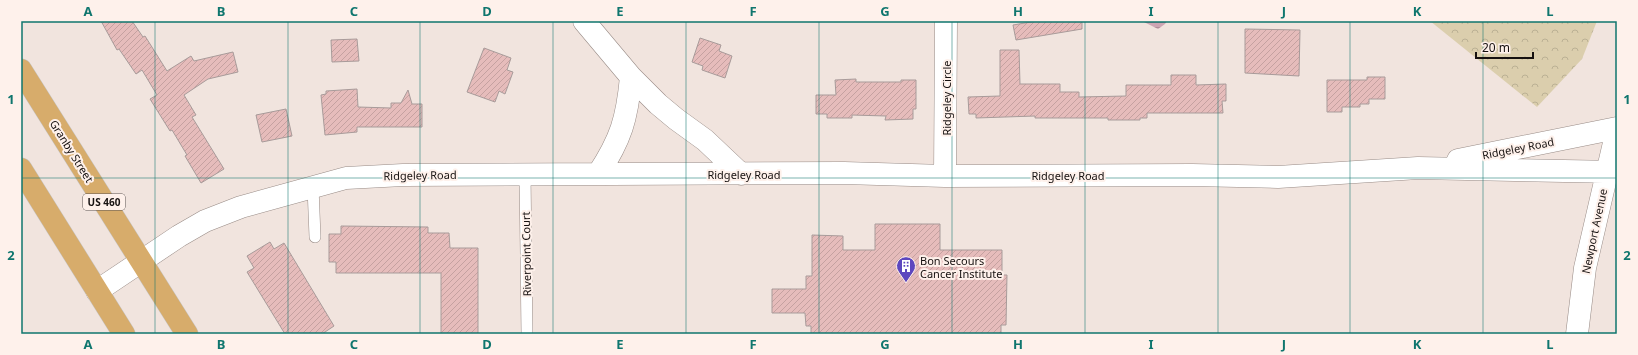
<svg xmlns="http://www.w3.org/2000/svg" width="1638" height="355" viewBox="0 0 1638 355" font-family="'Noto Sans',sans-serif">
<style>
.park{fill:url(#park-crowns)}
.water{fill:url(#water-rules)}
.building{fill:url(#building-hatch);stroke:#a89b9a}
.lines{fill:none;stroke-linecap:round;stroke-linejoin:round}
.lane-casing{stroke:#988b86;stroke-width:12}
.street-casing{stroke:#988b86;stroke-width:23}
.primary-casing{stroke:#c7c6c6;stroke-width:23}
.lane{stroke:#fff;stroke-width:11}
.street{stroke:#fff;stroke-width:22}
.primary{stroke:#d7ac6b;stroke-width:22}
.grid{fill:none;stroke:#0f766e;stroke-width:1;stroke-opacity:0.55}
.labels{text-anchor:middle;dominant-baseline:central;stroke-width:4;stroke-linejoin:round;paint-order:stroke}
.shield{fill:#fef1eb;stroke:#5c5452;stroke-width:1}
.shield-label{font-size:10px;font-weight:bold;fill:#161110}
.street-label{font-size:11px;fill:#161110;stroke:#fef1eb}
.poi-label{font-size:11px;fill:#161110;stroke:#fef1eb;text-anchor:start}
.neatline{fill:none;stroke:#0f766e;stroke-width:1.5}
.grid-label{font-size:13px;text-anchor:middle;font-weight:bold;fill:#0f766e}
</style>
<defs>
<pattern id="park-crowns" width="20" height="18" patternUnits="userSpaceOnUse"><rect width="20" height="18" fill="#dbcead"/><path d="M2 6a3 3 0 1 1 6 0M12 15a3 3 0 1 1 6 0" fill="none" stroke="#bbb094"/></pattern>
<pattern id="water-rules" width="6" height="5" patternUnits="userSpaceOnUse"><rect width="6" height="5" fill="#cda5b3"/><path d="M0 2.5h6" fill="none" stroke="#af8d99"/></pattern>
<pattern id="building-hatch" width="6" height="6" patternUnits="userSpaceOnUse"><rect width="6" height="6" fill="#e6bcbb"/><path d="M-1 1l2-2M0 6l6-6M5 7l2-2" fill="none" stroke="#c5a1a0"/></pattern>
</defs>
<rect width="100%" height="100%" fill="#f1e4de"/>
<!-- park -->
<path class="park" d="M1430 21H1597L1582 59 1537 107Z"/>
<!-- water -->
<path class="water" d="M1142 21H1167L1165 24 1158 29Z"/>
<!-- building -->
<path class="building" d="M101 21H132L143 37 145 36 167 71 191 56 194 61 233 52 238 72 208 79 184 95 196 115 192 117 224 169 201 183 185 156 187 155 172 130 170 131 150 99 157 95 142 70 136 74 119 49 117 50Z
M1037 21H1082V29L1016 40 1013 25Z
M1245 29 1300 30 1299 76 1245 73Z
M700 38 721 45 719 51 732 56 725 78 702 70 703 66 692 62Z
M357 39 359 61 332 62 331 40Z
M484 48 511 58 507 70 513 72 505 94 499 91 495 102 467 92Z
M1000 50H1019L1020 84H1060V92H1079V97L1126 96V85H1171V75H1196V85L1226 84V101H1222L1223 113H1147V118H1140V120H1108V118H1035V116L976 118V114H969L968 97 1000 96Z
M1367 77H1385V99H1369V104H1360V107H1342V112H1327V80H1367Z
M856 79V82H901V80H916V109H913V119L885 120 886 116 852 115V118H827V114H816V95H836L835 80Z
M357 89 358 107 391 108V103H401L408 90 412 104H422V127H357V132L325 135 321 95 326 94V91Z
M286 109 292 136 262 142 256 115Z
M875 224H940V250H1002V275H1007L1006 325H1001V334H811V326H806L805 313H772V289H806V276H812V235L843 236V250H875Z
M341 226 428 227V233H449L450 248H478V334H441V273H336V262H329V234H341Z
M270 242 274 249 284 243 334 326 322 334H285L247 272 254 268 247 256Z"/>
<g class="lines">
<defs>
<path id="lane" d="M525 174 527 334
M313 187 315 237"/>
<path id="street" d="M584 21 631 77 658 104 676 119 705 140 741 174
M1458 160 1617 128
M598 174C621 139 627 119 631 77
M945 176 946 21
M97 291 179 236 205 221 241 207 346 178 403 175 844 173 945 176 1192 175 1278 177 1418 168 1617 172
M1577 334 1585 268 1617 130"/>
<path id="primary" d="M21 70 187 334
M21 169 124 334"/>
</defs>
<!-- lane casing -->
<use href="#lane" class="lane-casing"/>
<!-- street casing -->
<use href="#street" class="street-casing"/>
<!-- primary casing -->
<use href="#primary" class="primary-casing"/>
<!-- lane -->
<use href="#lane" class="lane"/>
<!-- street -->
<use href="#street" class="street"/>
<!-- primary -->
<use href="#primary" class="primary"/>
</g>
<!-- grid -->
<path class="grid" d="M155 21V334M288 21V334M420 21V334M553 21V334M686 21V334M819 21V334M952 21V334M1085 21V334M1218 21V334M1350 21V334M1483 21V334M21 178H1617"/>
<!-- icons -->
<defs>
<symbol id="building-pin" viewBox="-11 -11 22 30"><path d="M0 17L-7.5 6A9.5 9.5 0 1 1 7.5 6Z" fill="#5d47bf" stroke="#fef1eb"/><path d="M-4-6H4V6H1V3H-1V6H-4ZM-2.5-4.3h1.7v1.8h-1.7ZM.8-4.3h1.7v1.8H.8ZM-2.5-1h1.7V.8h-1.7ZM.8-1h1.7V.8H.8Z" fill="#fff"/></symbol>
</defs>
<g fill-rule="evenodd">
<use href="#building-pin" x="895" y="255" width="22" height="30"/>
</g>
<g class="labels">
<!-- shield labels -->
<rect class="shield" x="83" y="194" width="42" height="16" rx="3"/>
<g class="shield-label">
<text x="104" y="202">US 460</text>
</g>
<!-- street labels -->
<g class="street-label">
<text transform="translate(946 98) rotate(-90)">Ridgeley Circle</text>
<text transform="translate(1518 148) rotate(-11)">Ridgeley Road</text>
<text transform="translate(72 151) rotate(58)">Granby Street</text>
<text x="744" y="174">Ridgeley Road</text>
<text transform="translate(420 175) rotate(-1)">Ridgeley Road</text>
<text x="1068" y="175">Ridgeley Road</text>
<text transform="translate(1594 231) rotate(-78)">Newport Avenue</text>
<text transform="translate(526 254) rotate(-91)">Riverpoint Court</text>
</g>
<!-- poi labels -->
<g class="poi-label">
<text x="920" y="260">Bon Secours<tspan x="920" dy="13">Cancer Institute</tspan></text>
</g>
</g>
<!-- border -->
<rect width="1638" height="355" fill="none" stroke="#fef1eb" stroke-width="44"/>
<!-- scale -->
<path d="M1476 52v6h57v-6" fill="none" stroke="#161110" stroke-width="2"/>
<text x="1482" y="52" font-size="12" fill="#161110" stroke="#fef1eb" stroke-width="3" paint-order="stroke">20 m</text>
<rect x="22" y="22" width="1594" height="311" class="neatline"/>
<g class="grid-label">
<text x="88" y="16">A</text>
<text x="221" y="16">B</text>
<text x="354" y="16">C</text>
<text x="487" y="16">D</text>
<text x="620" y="16">E</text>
<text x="753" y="16">F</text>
<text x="885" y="16">G</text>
<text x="1018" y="16">H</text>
<text x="1151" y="16">I</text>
<text x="1284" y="16">J</text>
<text x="1417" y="16">K</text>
<text x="1550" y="16">L</text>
<text x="11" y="104">1</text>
<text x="1627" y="104">1</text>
<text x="11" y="260">2</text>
<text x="1627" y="260">2</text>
<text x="88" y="349">A</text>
<text x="221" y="349">B</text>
<text x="354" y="349">C</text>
<text x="487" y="349">D</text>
<text x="620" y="349">E</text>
<text x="753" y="349">F</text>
<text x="885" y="349">G</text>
<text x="1018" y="349">H</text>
<text x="1151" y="349">I</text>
<text x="1284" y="349">J</text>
<text x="1417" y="349">K</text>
<text x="1550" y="349">L</text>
</g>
</svg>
